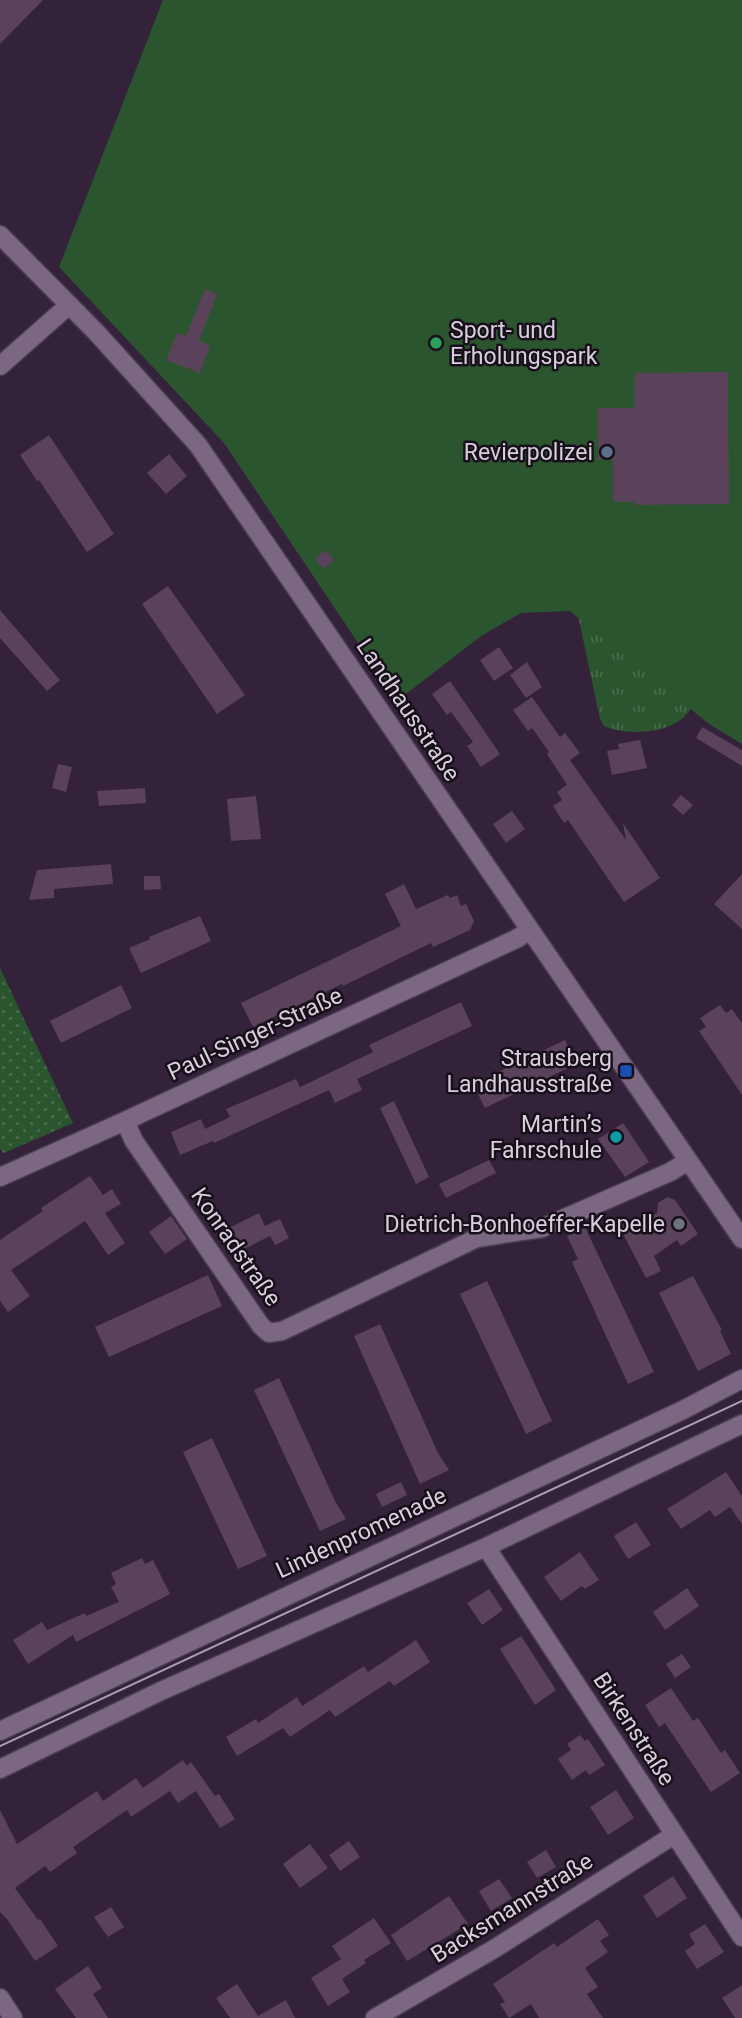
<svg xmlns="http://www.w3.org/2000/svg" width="742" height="2018" viewBox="0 0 742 2018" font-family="Roboto,sans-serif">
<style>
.grass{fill:url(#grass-tufts)}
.park{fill:url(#park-dots)}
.pitch{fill:#2b552e}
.building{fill:#59425a}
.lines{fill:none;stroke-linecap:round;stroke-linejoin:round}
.minor-casing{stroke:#4c3e52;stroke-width:21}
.minor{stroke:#7c6783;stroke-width:18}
.tram{stroke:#aa9db0;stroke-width:2}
.leisure-dot{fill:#2e9e5b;stroke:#170f1a;stroke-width:2.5}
.service-dot{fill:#5c6f8a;stroke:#170f1a;stroke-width:2.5}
.transit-dot{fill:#1a4fb4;stroke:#170f1a;stroke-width:2.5}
.culture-dot{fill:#0f9aa8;stroke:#170f1a;stroke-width:2.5}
.worship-dot{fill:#6b7280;stroke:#170f1a;stroke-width:2.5}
.labels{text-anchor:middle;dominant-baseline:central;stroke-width:5;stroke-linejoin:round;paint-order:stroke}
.poi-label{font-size:23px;fill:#d9cede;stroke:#170f1a;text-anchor:end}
.street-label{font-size:23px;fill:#d9cede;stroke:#170f1a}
</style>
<defs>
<pattern id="grass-tufts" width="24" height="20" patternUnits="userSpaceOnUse" patternTransform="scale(1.75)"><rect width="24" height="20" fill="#2b552e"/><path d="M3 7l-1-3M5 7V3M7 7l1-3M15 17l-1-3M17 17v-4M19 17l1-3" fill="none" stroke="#496c4c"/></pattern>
<pattern id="park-dots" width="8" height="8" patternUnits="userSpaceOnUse" patternTransform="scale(1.75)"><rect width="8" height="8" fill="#2b552e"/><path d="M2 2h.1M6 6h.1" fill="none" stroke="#496c4c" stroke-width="1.8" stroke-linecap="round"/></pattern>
</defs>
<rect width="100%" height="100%" fill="#34223b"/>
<!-- grass -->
<path class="grass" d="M575 601 692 705C682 734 628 737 604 726L600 719Z"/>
<!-- park -->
<path class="park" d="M0 968 73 1123 4 1153 0 1149Z"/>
<!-- pitch -->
<path class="pitch" d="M163 0H742V744L709 724 570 611 521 613 481 636 397 701 224 443 59 267Z"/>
<!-- building -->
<path class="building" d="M0 0H43L0 44Z
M205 289 217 294 199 341 210 345 200 373 166 360 177 333 186 336Z
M728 372 729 504 635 505V502H613V460L598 459V408H634L635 373Z
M49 435 114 534 87 552 39 480 37 481 20 455Z
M169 454 187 476 166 494 147 473Z
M325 550 335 560 324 569 315 559Z
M168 586 245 695 217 714 142 604Z
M0 610 60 680 47 691 0 638Z
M499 647 513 668 494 681 480 660Z
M527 662 542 687 526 698 510 675Z
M450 681 500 754 481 767 467 746 473 742 451 712 447 715 432 694Z
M532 697 560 737 565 733 580 753 570 760 626 840 623 823 660 878 624 902 568 820 564 823 553 806 562 800 557 792 567 785 547 754 549 752 532 728 528 731 513 710Z
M702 727 742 750V766L696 738Z
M640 740 647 768 612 775 607 751 619 749 618 744Z
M58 764 72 767 66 792 52 788Z
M145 788 146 803 99 806 97 791Z
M681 795 693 805 683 815 672 805Z
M256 796 261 839 231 841 227 799Z
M512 811 525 829 506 843 493 824Z
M111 864 113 884 54 889V898L29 900 37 870Z
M742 874V929L714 904Z
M144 876H160L161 889 144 890Z
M404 884 416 909 448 895 450 898 457 895 461 906 466 904 474 921 470 930 433 947 431 943 343 986 342 984 253 1027 241 1003 401 926 385 894Z
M200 916 211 941 141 973 129 948 150 939 149 937Z
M121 985 132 1008 61 1043 50 1021Z
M461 1002 472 1026 357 1079 362 1090 335 1103 329 1090 214 1143 213 1141 180 1155 171 1132 201 1119 205 1129 230 1117 226 1109 296 1079 300 1087 373 1052 369 1045Z
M720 1005 726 1013 732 1009 742 1023V1095L699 1031 706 1027 700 1018Z
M565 1040 576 1064 485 1108 473 1084Z
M394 1101 429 1177 416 1184 380 1108Z
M623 1123 649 1162 625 1177 598 1139Z
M489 1160 496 1173 446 1198 439 1184Z
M90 1176 103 1195 112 1189 121 1204 105 1213 125 1243 108 1255 85 1221 11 1270 30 1296 8 1312 0 1301V1240L43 1211 41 1208Z
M667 1197 675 1200 698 1234 681 1246 677 1240 654 1256 661 1271 646 1278 619 1226 635 1218 639 1225 657 1213 658 1203Z
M259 1213 265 1226 280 1219 289 1238 275 1245 270 1236 242 1250 231 1227Z
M171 1216 187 1239 165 1254 149 1232Z
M585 1227 654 1372 628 1384 572 1262 578 1259 567 1236Z
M208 1275 222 1306 109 1357 95 1327Z
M693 1276 722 1330 720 1331 731 1354 698 1371 659 1293Z
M487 1281 552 1421 526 1434 460 1294Z
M380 1324 438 1453 449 1470 420 1484 354 1336Z
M279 1378 335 1501 346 1519 320 1531 254 1390Z
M212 1438 267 1556 238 1569 183 1452Z
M726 1472 742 1496V1524L730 1507 715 1517 710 1510 681 1529 667 1509Z
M401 1482 407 1495 382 1507 376 1494Z
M636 1522 651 1545 628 1559 614 1536Z
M580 1552 599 1580 585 1589 582 1586 561 1601 544 1577Z
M142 1558 145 1564 153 1560 170 1594 76 1642 73 1635 28 1664 13 1640 42 1622 47 1630 85 1613 86 1616 119 1602 111 1587 116 1584 111 1573Z
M687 1588 699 1606 665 1630 653 1612Z
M489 1589 503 1610 482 1625 467 1603Z
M521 1636 556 1690 535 1705 500 1649Z
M416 1640 430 1662 394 1686 390 1681 335 1717 330 1710 290 1737 283 1728 237 1756 226 1737 256 1719 258 1723 297 1697 302 1706 364 1666 368 1672Z
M682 1654 691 1667 675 1678 666 1664Z
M671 1688 693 1721 698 1718 721 1753 725 1750 740 1773 711 1792 665 1723 659 1727 645 1705Z
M580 1735 585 1741 588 1739 605 1765 589 1775 586 1770 572 1780 558 1759 571 1750 567 1744Z
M183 1760 187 1766 191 1762 215 1796 219 1794 235 1819 220 1828 196 1791 178 1803 170 1791 131 1817 127 1810 73 1847 77 1853 50 1872 45 1866 15 1888 38 1920 40 1919 58 1946 35 1961 7 1919 0 1912V1810L17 1844 97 1791 103 1801 136 1778 143 1788Z
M616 1790 634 1818 608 1835 590 1807Z
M349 1841 360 1857 340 1871 329 1855Z
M310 1844 328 1868 300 1888 283 1864Z
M546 1850 556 1867 537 1878 527 1862Z
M673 1876 687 1898 657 1918 643 1896Z
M499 1879 512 1898 491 1911 479 1891Z
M449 1896 468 1924 407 1961 391 1935Z
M111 1907 124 1927 108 1937 94 1917Z
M374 1918 391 1943 364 1960 366 1963 342 1979 350 1992 328 2006 311 1978 341 1959 332 1946Z
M598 1919 609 1935 600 1941 608 1952 585 1968 598 1987 587 1994 603 2018H539L531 2004 509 2018 500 2004 505 2002 493 1984 554 1943 557 1947Z
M705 1924 724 1952 697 1969 685 1951 695 1944 689 1934Z
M88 1966 102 1988 93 1994 108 2018H76L55 1989Z
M237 1984 258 2016 286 2000 295 2018H230L216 1998Z
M742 1985V2018H735L722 1998Z"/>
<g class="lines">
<defs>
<path id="minor" d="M0 235 96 332 198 445 742 1239
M0 366 69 305
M125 1121 134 1141 261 1326 269 1333 282 1331 477 1238 542 1228 670 1172 688 1161
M0 1177 125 1121 516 939 529 931
M486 1547 742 1937
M0 1731 683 1410 742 1379
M0 1769 161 1691 486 1547 742 1424
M0 1998 13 2018
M375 2018 494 1949 674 1835"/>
</defs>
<!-- minor casing -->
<use href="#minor" class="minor-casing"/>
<!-- minor -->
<use href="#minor" class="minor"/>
<!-- tram -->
<path class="tram" d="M0 1746 742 1401"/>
</g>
<!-- markers -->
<circle class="leisure-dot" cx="436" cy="343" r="7"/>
<circle class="service-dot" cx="607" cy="452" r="7"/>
<rect class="transit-dot" x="619" y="1064" width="14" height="14" rx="3.5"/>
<circle class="culture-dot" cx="616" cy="1137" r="7"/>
<circle class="worship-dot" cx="679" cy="1224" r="7"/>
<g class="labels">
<!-- poi labels -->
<g class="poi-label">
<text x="450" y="330" text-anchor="start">Sport- und<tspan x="450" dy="26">Erholungspark</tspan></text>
<text x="593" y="452">Revierpolizei</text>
<text x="612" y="1058">Strausberg<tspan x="612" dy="26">Landhausstraße</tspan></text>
<text x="602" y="1124">Martin’s<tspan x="602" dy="26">Fahrschule</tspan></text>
<text x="665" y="1224">Dietrich-Bonhoeffer-Kapelle</text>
</g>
<!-- street labels -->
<g class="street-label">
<text transform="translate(408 710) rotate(56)">Landhausstraße</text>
<text transform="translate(255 1034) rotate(-25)">Paul-Singer-Straße</text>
<text transform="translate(236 1247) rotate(55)">Konradstraße</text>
<text transform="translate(361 1533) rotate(-25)">Lindenpromenade</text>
<text transform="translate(634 1729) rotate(57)">Birkenstraße</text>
<text transform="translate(512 1908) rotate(-32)">Backsmannstraße</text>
</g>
</g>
</svg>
